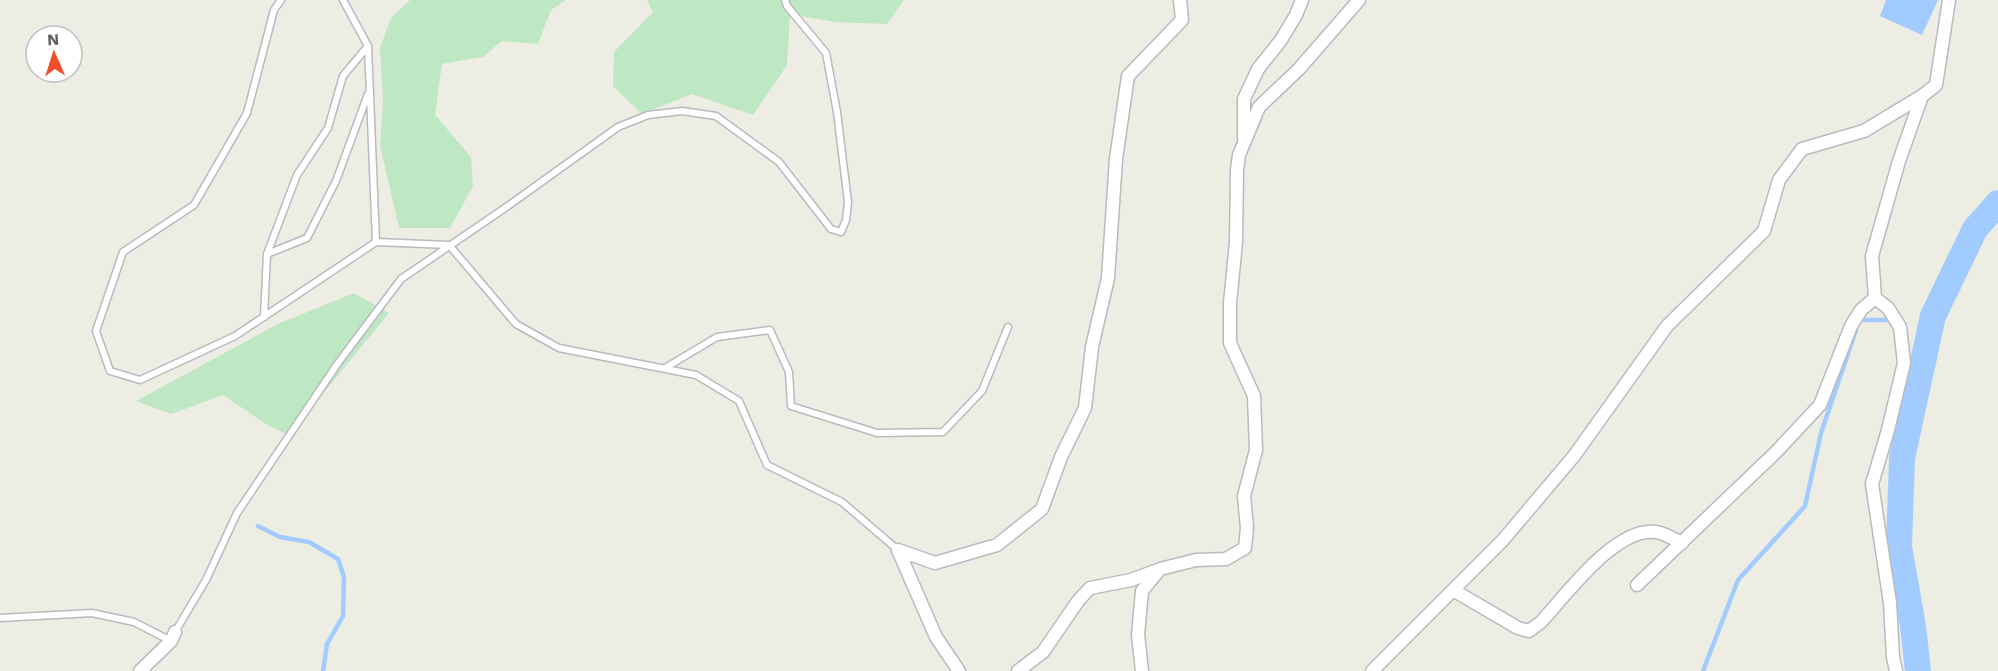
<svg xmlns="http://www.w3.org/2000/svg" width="1998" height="671" viewBox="0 0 1998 671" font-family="'Work Sans',sans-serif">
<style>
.green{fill:#bee7c3}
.water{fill:#a2ccff}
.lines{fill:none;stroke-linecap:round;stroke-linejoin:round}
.stream{stroke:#a2ccff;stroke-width:4.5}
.river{stroke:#a2ccff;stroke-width:26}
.lane-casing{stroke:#b8bac0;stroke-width:9}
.street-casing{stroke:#b8bac0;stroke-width:15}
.lane{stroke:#fff;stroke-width:6}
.street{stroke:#fff;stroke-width:12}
</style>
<rect width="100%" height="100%" fill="#eeede3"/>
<!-- green -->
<path class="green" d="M410 0H566L551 10 538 44 502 41 483 57 442 64 435 115 471 157 473 186 450 228H399L380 145 383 101 380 48 391 18Z
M647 0H904L887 24 834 22 790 14 787 65 753 115 692 94 642 114 613 86 614 52 653 12Z
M354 293 389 313 289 435 269 426 223 395 171 414 136 401 278 324Z"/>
<!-- water -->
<path class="water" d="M1886 0H1938L1922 35 1880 16Z"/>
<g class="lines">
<!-- stream -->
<path class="stream" d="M1859 322V320H1887
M258 526 280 537 309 542 338 559 344 577 343 616 327 644 323 671
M1703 671 1738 580 1805 506 1821 433 1856 330"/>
<!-- river -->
<path class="river" d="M1918 671 1913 626 1899 547 1902 458 1933 316 1975 229 1998 203"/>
<defs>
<path id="lane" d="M281 0 274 10 247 113 194 205 123 252 96 331 110 371 140 380 235 336 376 242 449 245 516 324 559 348 696 375 739 401 767 465 842 502 898 550
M343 0 368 46 376 242
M267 254 307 238 336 181 368 94
M264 317 267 254 297 175 328 128 343 76 368 46
M665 368 717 337 770 330 789 372 791 406 877 433 943 432 982 391 1008 327
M0 618 92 613 134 622 171 641
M175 632 206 580 237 513 338 363 401 279 505 208 618 127 648 115 682 111 716 116 779 162 831 229 841 232 846 220 848 202 837 112 826 53 787 6 785 0"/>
<path id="street" d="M1244 138V99L1258 69 1281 40 1296 15 1302 0
M898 550 935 563 997 545 1042 509 1061 457 1085 408 1092 347 1108 278 1116 159 1128 76 1182 20 1180 0
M898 550 936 637 959 671
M1637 585 1776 452 1820 405 1851 326 1861 310 1875 298
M1453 590 1518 628 1529 631 1541 622C1566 595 1616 526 1656 532 1664 533 1674 539 1682 543
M140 671 171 641 175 632
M1018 671 1043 652 1078 601 1090 588 1131 580 1158 570
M1142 671 1138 635 1142 591 1160 569 1196 560 1226 559 1245 548 1247 528 1244 496 1256 450 1254 396 1230 343V303L1236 242 1237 170 1239 155 1259 107 1299 69 1359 0
M1372 671 1503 540 1574 456 1667 326 1764 231 1779 180 1802 149 1864 131 1922 96 1936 85 1949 0
M1896 671 1893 657 1890 603 1872 484 1888 430 1904 363 1900 327 1888 308 1875 298 1872 256 1899 161 1922 96"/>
</defs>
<!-- lane casing -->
<use href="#lane" class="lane-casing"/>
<!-- street casing -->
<use href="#street" class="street-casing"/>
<!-- lane -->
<use href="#lane" class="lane"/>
<!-- street -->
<use href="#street" class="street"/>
</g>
<!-- north arrow -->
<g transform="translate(54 54) rotate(357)"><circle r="28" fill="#ffffff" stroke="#bdbfc1" stroke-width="1.5"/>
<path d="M0-4.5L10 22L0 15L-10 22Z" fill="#ef4e28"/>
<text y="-9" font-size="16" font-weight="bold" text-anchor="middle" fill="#5b5e64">N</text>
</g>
</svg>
